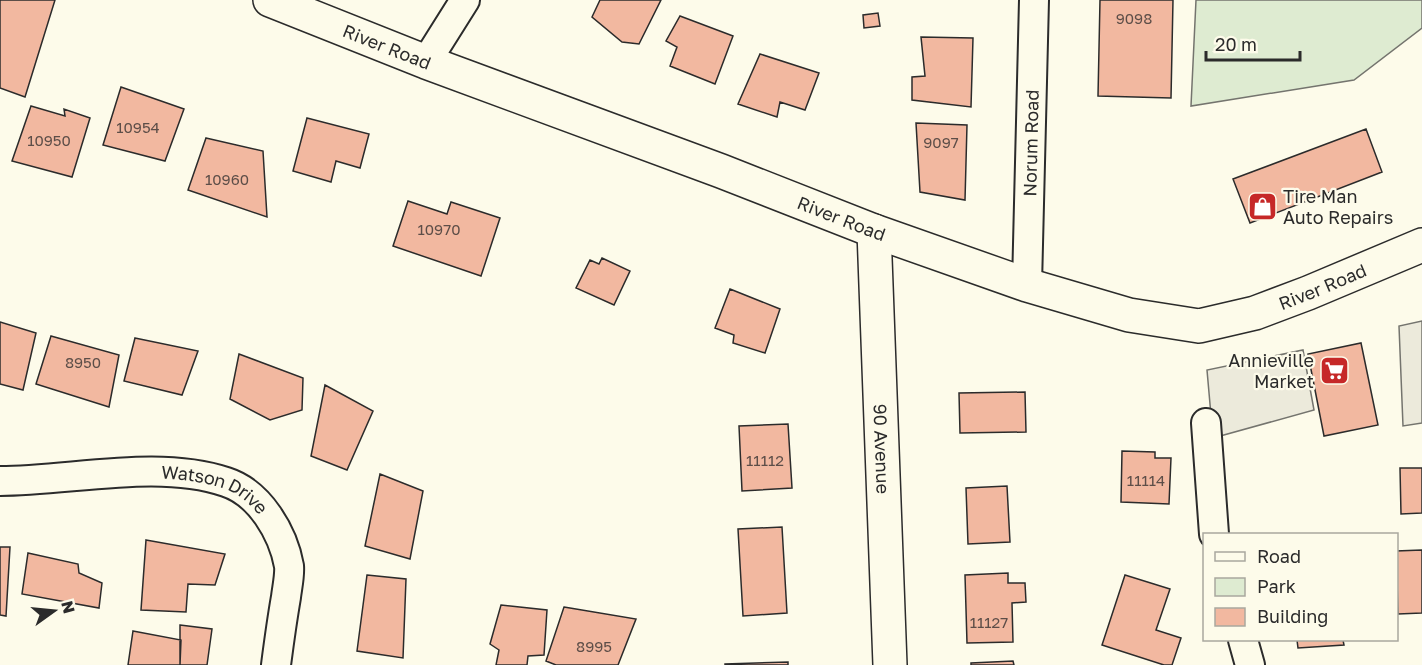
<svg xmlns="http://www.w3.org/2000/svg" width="1422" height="665" viewBox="0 0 1422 665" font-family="'Golos Text',sans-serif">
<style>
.green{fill:#deebd1;stroke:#74746e;stroke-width:1.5}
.parking{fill:#eceadb;stroke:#74746e;stroke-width:1.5}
.building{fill:#f2b8a0;stroke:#2b2b2b;stroke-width:1.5}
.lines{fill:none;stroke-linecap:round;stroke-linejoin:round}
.minor-casing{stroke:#2b2b2b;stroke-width:32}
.tertiary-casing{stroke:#2b2b2b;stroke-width:36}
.minor{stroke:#fdfbea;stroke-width:28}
.tertiary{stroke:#fdfbea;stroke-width:33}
.labels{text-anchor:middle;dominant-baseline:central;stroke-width:4.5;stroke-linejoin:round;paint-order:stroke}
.number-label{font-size:15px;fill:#5d4e48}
.street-label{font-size:18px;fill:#2b2b2b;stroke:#fdfbea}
.poi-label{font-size:18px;fill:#2b2b2b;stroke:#fdfbea;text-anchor:start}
</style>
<rect width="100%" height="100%" fill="#fdfbea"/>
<!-- green -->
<path class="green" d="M1196 0H1422V28L1354 80 1191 106Z"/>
<!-- parking -->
<path class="parking" d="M1422 321V423L1403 426 1399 326Z
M1303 350 1314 410 1213 438 1207 370Z"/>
<!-- building -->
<path class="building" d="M0 0H55L25 97 0 88Z
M600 0H661L639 44 622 42 592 17Z
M1100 0H1173L1171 98 1098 96Z
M878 13 880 26 864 28 863 15Z
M680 16 733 36 715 84 670 66 677 47 666 41Z
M921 37 973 38 971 107 912 100V77L925 76Z
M760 54 819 73 805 110 780 102 777 117 738 104Z
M121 87 184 109 165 161 103 145Z
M31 106 65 116 64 109 90 118 72 177 12 161Z
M307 118 369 134 360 168 336 161 331 182 293 171Z
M916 123 967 125 965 200 920 192Z
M1366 129 1382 172 1250 223 1233 179Z
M206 138 263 151 267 217 188 190Z
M408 201 447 214 451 202 500 218 481 276 393 246Z
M602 258 630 271 614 305 576 288 590 260 599 264Z
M730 289 780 309 765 353 733 343 734 335 715 328Z
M0 322 36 333 23 390 0 384Z
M51 336 119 355 109 407 36 384Z
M135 338 198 351 182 395 124 381Z
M1361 343 1378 425 1324 436 1308 354Z
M239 354 303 378 302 410 270 420 230 399Z
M325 385 373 411 347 470 311 456Z
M1025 392 1026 432 960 433 959 393Z
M788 424 792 488 742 491 739 426Z
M1122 451 1155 452V458H1171L1169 504 1121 502Z
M1400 468H1422V513L1401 514Z
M380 474 423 491 410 559 365 546Z
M1007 486 1010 542 968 544 966 488Z
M782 527 787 613 743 616 738 529Z
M146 540 225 554 215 585 188 584 186 612 141 610Z
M0 547H10L6 616 0 615Z
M1422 550V613L1398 614 1396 551Z
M28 553 78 564 79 573 102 583 99 608 22 594Z
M1008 573V583H1025L1026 602 1012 603 1013 642 967 643 965 575Z
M367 575 406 579 403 658 357 651Z
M1125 575 1170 589 1156 630 1181 638 1172 665H1164L1102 645Z
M501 605 547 610 544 655 528 656 527 665H496L499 650 490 644Z
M564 607 636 619 618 665H556L546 661Z
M180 625 212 629 207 665H180Z
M133 631 181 640 180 665H128Z
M1297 640H1343L1344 645 1298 648Z
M1013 661 1014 665H971V663Z
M788 662V665H725V664Z"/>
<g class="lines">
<defs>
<g id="minor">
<path d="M426 62 465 0"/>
<path id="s1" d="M1027 285 1034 0"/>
<path d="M1206 423 1214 534"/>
<path id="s2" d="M0 481C71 481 158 459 226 482 260 493 283 533 289 566 290 575 287 588 286 597 282 620 279 642 276 665"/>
<path d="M1243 640 1250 665"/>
</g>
<g id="tertiary">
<path id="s3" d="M270 0 426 62 721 171 874 231 1027 285 1129 315 1199 326 1255 313 1308 293 1422 245"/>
<path id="s4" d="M874 231 890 665"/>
</g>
</defs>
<!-- minor casing -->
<use href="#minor" class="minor-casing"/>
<!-- tertiary casing -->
<use href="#tertiary" class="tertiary-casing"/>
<!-- minor -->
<use href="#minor" class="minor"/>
<!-- tertiary -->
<use href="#tertiary" class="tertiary"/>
</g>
<!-- icons -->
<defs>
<symbol id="shop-square" viewBox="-11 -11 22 22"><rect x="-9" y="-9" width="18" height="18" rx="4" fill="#c62828" stroke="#fdfbea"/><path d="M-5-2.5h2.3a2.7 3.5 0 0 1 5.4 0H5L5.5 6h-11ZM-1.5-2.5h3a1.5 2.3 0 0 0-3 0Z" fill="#fff"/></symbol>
<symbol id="supermarket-square" viewBox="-11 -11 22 22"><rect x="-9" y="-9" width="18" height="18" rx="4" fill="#c62828" stroke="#fdfbea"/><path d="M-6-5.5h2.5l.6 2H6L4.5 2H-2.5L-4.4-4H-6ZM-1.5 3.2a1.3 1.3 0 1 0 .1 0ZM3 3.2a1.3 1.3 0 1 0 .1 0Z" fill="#fff"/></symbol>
</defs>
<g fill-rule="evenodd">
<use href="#shop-square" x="1246" y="190" width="33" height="33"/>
<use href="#supermarket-square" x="1318" y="354" width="33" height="33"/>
</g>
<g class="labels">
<!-- number labels -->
<g class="number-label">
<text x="1134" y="18">9098</text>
<text x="138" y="127">10954</text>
<text x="49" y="140">10950</text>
<text x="941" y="142">9097</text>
<text x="227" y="179">10960</text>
<text x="439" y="229">10970</text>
<text x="83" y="362">8950</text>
<text x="765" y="460">11112</text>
<text x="1146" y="480">11114</text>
<text x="989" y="622">11127</text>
<text x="594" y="646">8995</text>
</g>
<!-- street labels -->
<g class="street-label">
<text stroke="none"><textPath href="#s3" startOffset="126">River Road</textPath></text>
<text stroke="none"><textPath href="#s1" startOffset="142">Norum Road</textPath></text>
<text stroke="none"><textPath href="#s3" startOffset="612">River Road</textPath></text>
<text stroke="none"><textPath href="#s3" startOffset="1116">River Road</textPath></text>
<text stroke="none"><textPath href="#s4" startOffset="218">90 Avenue</textPath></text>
<text stroke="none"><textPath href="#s2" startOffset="219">Watson Drive</textPath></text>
</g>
<!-- poi labels -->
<g class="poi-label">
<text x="1283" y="196">Tire Man<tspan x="1283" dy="21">Auto Repairs</tspan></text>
<text x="1314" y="360" text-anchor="end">Annieville<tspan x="1314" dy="21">Market</tspan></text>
</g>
</g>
<!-- legend -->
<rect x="1203" y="533" width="195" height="108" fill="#fdfbea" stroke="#a9a89e" stroke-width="1.5"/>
<rect x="1215" y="552" width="30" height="9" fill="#fdfbea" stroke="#a9a89e" stroke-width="1.5"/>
<text x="1257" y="563" font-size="18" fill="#2b2b2b">Road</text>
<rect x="1215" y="578" width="30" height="18" fill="#deebd1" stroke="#a9a89e" stroke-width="1.5"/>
<text x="1257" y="593" font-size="18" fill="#2b2b2b">Park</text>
<rect x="1215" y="608" width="30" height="18" fill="#f2b8a0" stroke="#a9a89e" stroke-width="1.5"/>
<text x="1257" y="623" font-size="18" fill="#2b2b2b">Building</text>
<!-- north arrow -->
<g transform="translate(54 611) rotate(75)" stroke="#fdfbea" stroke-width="4.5" paint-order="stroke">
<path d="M0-4.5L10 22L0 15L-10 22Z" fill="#2b2b2b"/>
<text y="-9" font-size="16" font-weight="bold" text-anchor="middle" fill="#2b2b2b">N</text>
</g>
<!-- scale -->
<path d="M1206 51v9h94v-9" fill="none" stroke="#2b2b2b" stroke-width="3"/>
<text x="1215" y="51" font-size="18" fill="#2b2b2b" stroke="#fdfbea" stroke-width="4.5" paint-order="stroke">20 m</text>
</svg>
